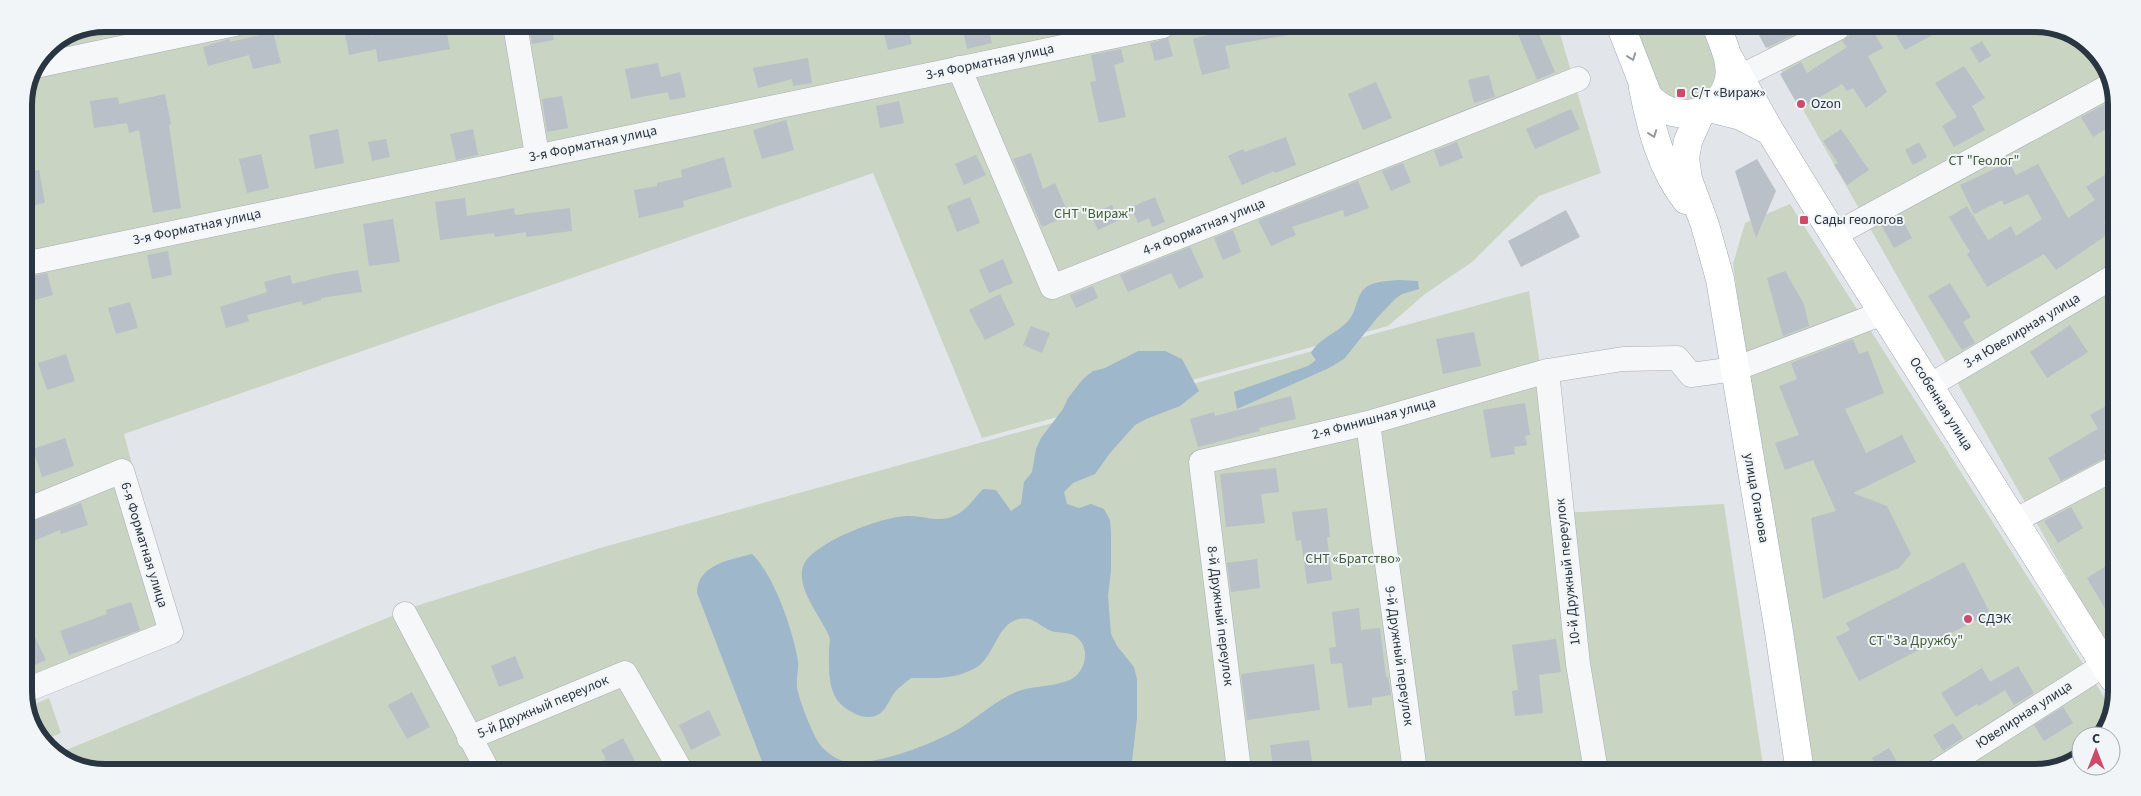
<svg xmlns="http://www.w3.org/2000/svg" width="2141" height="796" viewBox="0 0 2141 796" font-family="'Source Sans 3',sans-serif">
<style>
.green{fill:#c9d4c3}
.water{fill:#9eb7ca}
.building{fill:#b9c0c7}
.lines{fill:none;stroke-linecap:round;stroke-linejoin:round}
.minor-casing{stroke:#a7adb4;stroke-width:25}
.major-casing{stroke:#a2abb6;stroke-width:29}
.minor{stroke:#f5f7f9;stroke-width:24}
.major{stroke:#fff;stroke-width:28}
.oneway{stroke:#949aa0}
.poi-dot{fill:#cd4a69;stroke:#f2f5f8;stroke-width:2}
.labels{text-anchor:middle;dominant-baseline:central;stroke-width:4;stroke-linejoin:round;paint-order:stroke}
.street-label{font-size:14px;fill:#2a3542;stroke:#f2f5f8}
.poi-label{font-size:14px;fill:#2a3542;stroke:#f2f5f8;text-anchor:start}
.park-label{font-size:14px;fill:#425e38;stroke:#f2f5f8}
.rim{fill:none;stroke:#2a3542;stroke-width:6}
</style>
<rect width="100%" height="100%" fill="#e2e6ea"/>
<!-- green -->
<path class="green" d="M106 24 1558 27 1601 173 1539 196 1472 262 1425 294 1388 326 982 438 873 173 124 434 178 634 24 696V101L48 48Z
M1634 27H1705C1713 49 1727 75 1708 94 1703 99 1692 101 1686 104L1660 93Z
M1757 28H2062L2100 56 2117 100 2113 652 2075 591Z
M1790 204 2113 711V717L2099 736H2081V757L2036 772H1804L1733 264 1745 223Z
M1529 291 1562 513 1724 504 1764 772 79 768 59 753 416 606 600 548Z
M49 698 61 733 42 741 28 707Z"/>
<!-- water -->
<path class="water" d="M1399 280 1418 281 1419 289 1402 294 1395 299 1377 318 1344 359 1329 368 1237 409 1234 392 1308 366 1316 360 1311 353C1319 338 1338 333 1349 320 1357 310 1356 296 1365 288 1373 281 1388 281 1399 280Z
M1138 351H1165L1182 359 1199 391 1180 406 1146 419 1135 425 1110 453 1095 474 1073 483 1064 492 1067 504 1079 508 1091 504 1104 509 1110 520 1111 533V571L1108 596 1111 634 1117 646 1134 667 1137 679V718L1131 770 765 769 697 593C697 565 729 560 752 554 774 575 793 630 798 661 799 669 796 678 797 687 799 700 813 736 821 746 826 752 836 759 843 761 871 769 938 742 962 727 980 715 996 701 1016 692 1033 685 1065 687 1077 675 1088 663 1088 644 1075 636 1067 631 1057 634 1049 630 1042 627 1037 621 1029 619 998 614 997 654 977 667 955 680 934 678 911 678 905 683 899 687 894 693 887 704 884 717 868 717 862 717 855 714 850 711 827 699 829 673 829 650 829 645 831 640 829 636 821 616 792 584 805 562 820 540 881 517 907 516 925 515 938 524 956 515 967 510 975 497 983 489L996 490 1011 511 1021 504 1024 482 1032 472 1036 449 1041 438 1063 409 1068 398 1083 379 1093 371 1105 368Z"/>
<!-- building -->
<path class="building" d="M343 24H368L371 36 418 26V24L445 25 450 49 378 62 376 49 349 55Z
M529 25H551L554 40 532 44Z
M882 26H907L912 44 888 50Z
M962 26H987L992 43 967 49Z
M1242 26H1293L1294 34 1225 46 1230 68 1202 75 1193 39Z
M1515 27H1536L1555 72 1537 80Z
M1755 28H1807L1766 48Z
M1852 28H1871L1883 48 1868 56 1887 92 1866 108 1853 88 1847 91 1842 84 1800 109 1780 74 1801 62 1807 73 1847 47 1842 41 1849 36Z
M1892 28H1945L1905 50Z
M273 32 281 63 253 69 249 55 208 66 203 47 229 39 230 42Z
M1168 38 1173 56 1155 61 1150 43Z
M1982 41 1991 56 1979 63 1970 48Z
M1121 49 1124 62 1114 65 1126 117 1099 123 1090 82 1096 81 1091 55Z
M808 58 812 83 793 86 792 79 758 88 753 68Z
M658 63 661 77 680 72 686 97 670 100 668 92 631 99 625 69Z
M1964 66 1985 98 1972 106 1985 130 1954 147 1942 126 1957 117 1935 83Z
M1489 75 1495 97 1474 103 1468 80Z
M1376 82 1392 118 1363 130 1348 94Z
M165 94 171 124 169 125 181 208 153 213 139 130 129 133 127 123 94 128 90 101 118 97 119 104Z
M562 96 568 128 547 132 542 99Z
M2116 98 2117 122 2093 137 2081 117Z
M899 101 904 123 880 128 876 106Z
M1571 109 1580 129 1535 149 1526 129Z
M786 120 794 150 762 159 753 130Z
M338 129 344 163 315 169 309 135Z
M473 129 478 155 456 160 450 134Z
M1841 129 1869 170 1847 185 1834 165 1838 163 1823 141Z
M1286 137 1296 165 1275 173 1274 171 1242 185 1228 156 1243 149 1245 152Z
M386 139 390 157 372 161 368 142Z
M1457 142 1463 158 1440 167 1434 151Z
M1919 142 1927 157 1913 165 1905 150Z
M1031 153 1043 189 1055 183 1069 215 1042 227 1013 159Z
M261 154 269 188 247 193 239 159Z
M976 155 986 175 964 185 955 164Z
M724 157 732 187 683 201 684 207 639 218 634 190 657 186V183L682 177 681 170Z
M1757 159 1776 191 1756 238 1735 171Z
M2009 162 2016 175 2038 164 2068 218 2095 200 2086 187 2111 171 2116 179V214L2104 222 2111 232 2056 270 2044 254 1987 287 1967 254 1970 252 1949 217 1967 206 1988 240 2011 226 2016 236 2042 219 2028 194 2004 205 2002 200 1974 214 1960 185Z
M1403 163 1411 182 1391 191 1382 171Z
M39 170 45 203 24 207V173Z
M1358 181 1369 208 1345 217 1343 210 1292 227 1296 235 1271 246 1258 220Z
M970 197 980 223 957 232 947 206Z
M1155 197 1165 222 1152 227 1149 218 1138 223 1131 207Z
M465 198 467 216 514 208 515 215 570 208 572 231 526 237V232L495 237 494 233 440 240 435 202Z
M1112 205 1119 220 1098 230 1091 215Z
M1566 210 1580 237 1521 267 1508 241Z
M1900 215 1912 238 1894 248 1881 225Z
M393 219 400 262 369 266 363 224Z
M1233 230 1241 252 1223 260 1214 238Z
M1190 247 1204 277 1179 289 1171 273 1128 292 1120 275Z
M168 251 172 275 152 279 147 255Z
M1003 259 1013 283 989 293 979 270Z
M358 270 362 292 321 298V300L303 305 302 301 247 315 249 321 226 328 220 307 267 292 264 282 290 275 292 284 333 274Z
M1785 271 1804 304 1809 326 1783 336 1767 278Z
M47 273 53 295 31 301 25 278Z
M1950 283 1971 317 1963 322 1975 343 1962 350 1928 296Z
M1093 286 1098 298 1076 308 1070 295Z
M1000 294 1015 325 985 340 969 310Z
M130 302 138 328 116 334 108 308Z
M2070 325 2088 352 2047 378 2030 352Z
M1031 326 1050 333 1042 353 1023 345Z
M1474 332 1481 366 1443 374 1436 339Z
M1853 339 1859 354 1868 351 1884 393 1845 409 1866 453 1902 435 1916 462 1853 493 1887 506 1911 554 1899 568 1823 599 1811 518 1836 511 1813 460 1785 470 1775 443 1799 435 1779 386 1797 379 1791 363Z
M66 354 75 381 47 390 38 363Z
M1291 396 1296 419 1259 428 1260 431 1198 447 1190 419 1214 412 1215 416Z
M2115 401V449L2104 455 2105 458 2061 481 2048 458 2098 429 2090 415Z
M1525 403 1530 435 1525 436 1527 445 1514 447 1515 454 1491 458 1483 410Z
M65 438 74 466 42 477 33 449Z
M1276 468 1279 492 1261 494 1265 523 1226 527 1220 474Z
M81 503 88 525 61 534 60 530 24 545V524Z
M2071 507 2083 528 2058 543 2044 521Z
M1327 508 1330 537H1327L1332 580 1307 584 1301 540 1296 541 1292 512Z
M1257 559 1260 588 1231 592 1227 563Z
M2114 561V599L2113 622 2087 578Z
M1964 562 1990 613 1859 681 1836 637 1850 630 1846 623Z
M131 602 140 630 69 655 60 631 107 614 106 610Z
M1359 608 1361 630 1380 628 1386 677H1388L1391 695 1372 698V705L1348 708 1342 663 1331 664 1329 648 1336 647 1332 612Z
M34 635 46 660 24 670V641Z
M1556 639 1561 672 1539 675 1543 713 1515 716 1512 691 1518 690 1512 645Z
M515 656 524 678 499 687 491 666Z
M1314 664 1320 710 1247 720 1241 674Z
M2018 666 2034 693 2014 705 2005 690 1979 706 1977 704 1956 717 1941 693 1982 668 1990 682Z
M412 692 430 727 407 739 388 705Z
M2063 707 2073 723 2044 741 2034 725Z
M709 710 721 735 691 750 679 725Z
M1953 723 1963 738 1943 751 1933 735Z
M623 738 635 761 631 769H586L606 759 601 750Z
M1309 740 1312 762 1273 767 1270 745Z
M1889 748 1903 772H1880L1872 758Z"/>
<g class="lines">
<defs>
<path id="minor" d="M515 25 537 155
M40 65 235 24
M959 68 1052 287 1578 79
M1740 77 1838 28
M1834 235 2111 85
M24 264 1163 26
M1547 371 1578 664 1596 771
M1929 386 2116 275
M1368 423 1415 771
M24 511 122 471 171 632 24 691
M2014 521 2115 468
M405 614 487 769
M469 738 625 673 680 769
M1239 770 1201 462 1368 423 1547 371 1623 359 1677 358 1691 375 1735 369 1883 313
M1936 772 2113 659"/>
<path id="major" d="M1621 27 1648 96C1671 124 1721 119 1729 79 1732 61 1723 44 1717 27
M1727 55 1770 131 1834 235 2113 678
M1643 88C1651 128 1661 168 1686 200
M1709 108 1741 116 1770 131
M1701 112 1688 141 1685 158 1688 179 1705 225 1720 279 1779 632 1800 772"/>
</defs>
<!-- minor casing -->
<use href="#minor" class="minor-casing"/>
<!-- major casing -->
<use href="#major" class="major-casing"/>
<!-- minor -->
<use href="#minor" class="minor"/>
<!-- major -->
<use href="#major" class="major"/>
</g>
<!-- one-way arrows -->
<defs><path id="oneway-chevron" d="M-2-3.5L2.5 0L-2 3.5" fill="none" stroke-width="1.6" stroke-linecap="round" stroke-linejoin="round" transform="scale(1.25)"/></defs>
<g class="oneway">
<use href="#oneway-chevron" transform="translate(1632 57) rotate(70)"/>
<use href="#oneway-chevron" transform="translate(1653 134) rotate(70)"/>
</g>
<!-- markers -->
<g class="poi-dot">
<rect x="1676" y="88" width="10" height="10" rx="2.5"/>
<circle cx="1801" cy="104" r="5"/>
<rect x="1799" y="215" width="10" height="10" rx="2.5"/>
<circle cx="1968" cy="619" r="5"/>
</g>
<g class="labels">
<!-- street labels -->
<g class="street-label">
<text transform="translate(990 62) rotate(-12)">3-я Форматная улица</text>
<text transform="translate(593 144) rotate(-12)">3-я Форматная улица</text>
<text transform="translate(197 227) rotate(-12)">3-я Форматная улица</text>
<text transform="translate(1204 227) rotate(-22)">4-я Форматная улица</text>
<text transform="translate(2022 331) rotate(-31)">3-я Ювелирная улица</text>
<text transform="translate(1941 404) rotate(58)">Особенная улица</text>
<text transform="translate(1374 419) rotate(-15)">2-я Финишная улица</text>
<text transform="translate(1756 498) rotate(80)">улица Оганова</text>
<text transform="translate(144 545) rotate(73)">6-я Форматная улица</text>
<text transform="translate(1568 572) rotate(-96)">10-й Дружный переулок</text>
<text transform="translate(1220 616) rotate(83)">8-й Дружный переулок</text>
<text transform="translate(1399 656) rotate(82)">9-й Дружный переулок</text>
<text transform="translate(543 707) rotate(-23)">5-й Дружный переулок</text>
<text transform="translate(2024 715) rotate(-33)">Ювелирная улица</text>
</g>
<!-- poi labels -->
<g class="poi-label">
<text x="1691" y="93">С/т «Вираж»</text>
<text x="1811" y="104">Ozon</text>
<text x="1814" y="220">Сады геологов</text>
<text x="1978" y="619">СДЭК</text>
</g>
<!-- park labels -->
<g class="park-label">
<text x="1984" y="161">СТ "Геолог"</text>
<text x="1094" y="214">СНТ "Вираж"</text>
<text x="1353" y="559">СНТ «Братство»</text>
<text x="1916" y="641">СТ "За Дружбу"</text>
</g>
</g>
<!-- crop -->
<path d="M0 0H2141V796H0ZM105 32H2035A73 73 0 0 1 2108 105V691A73 73 0 0 1 2035 764H105A73 73 0 0 1 32 691V105A73 73 0 0 1 105 32Z" fill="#f2f5f8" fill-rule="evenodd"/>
<path class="rim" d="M105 32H2035A73 73 0 0 1 2108 105V691A73 73 0 0 1 2035 764H105A73 73 0 0 1 32 691V105A73 73 0 0 1 105 32Z"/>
<!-- north arrow -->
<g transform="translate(2096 751)"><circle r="24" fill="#f2f5f8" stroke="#a2a8af"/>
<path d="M0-4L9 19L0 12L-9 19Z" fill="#cd4a69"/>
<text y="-8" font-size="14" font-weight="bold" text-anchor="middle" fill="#2a3542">С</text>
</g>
</svg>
